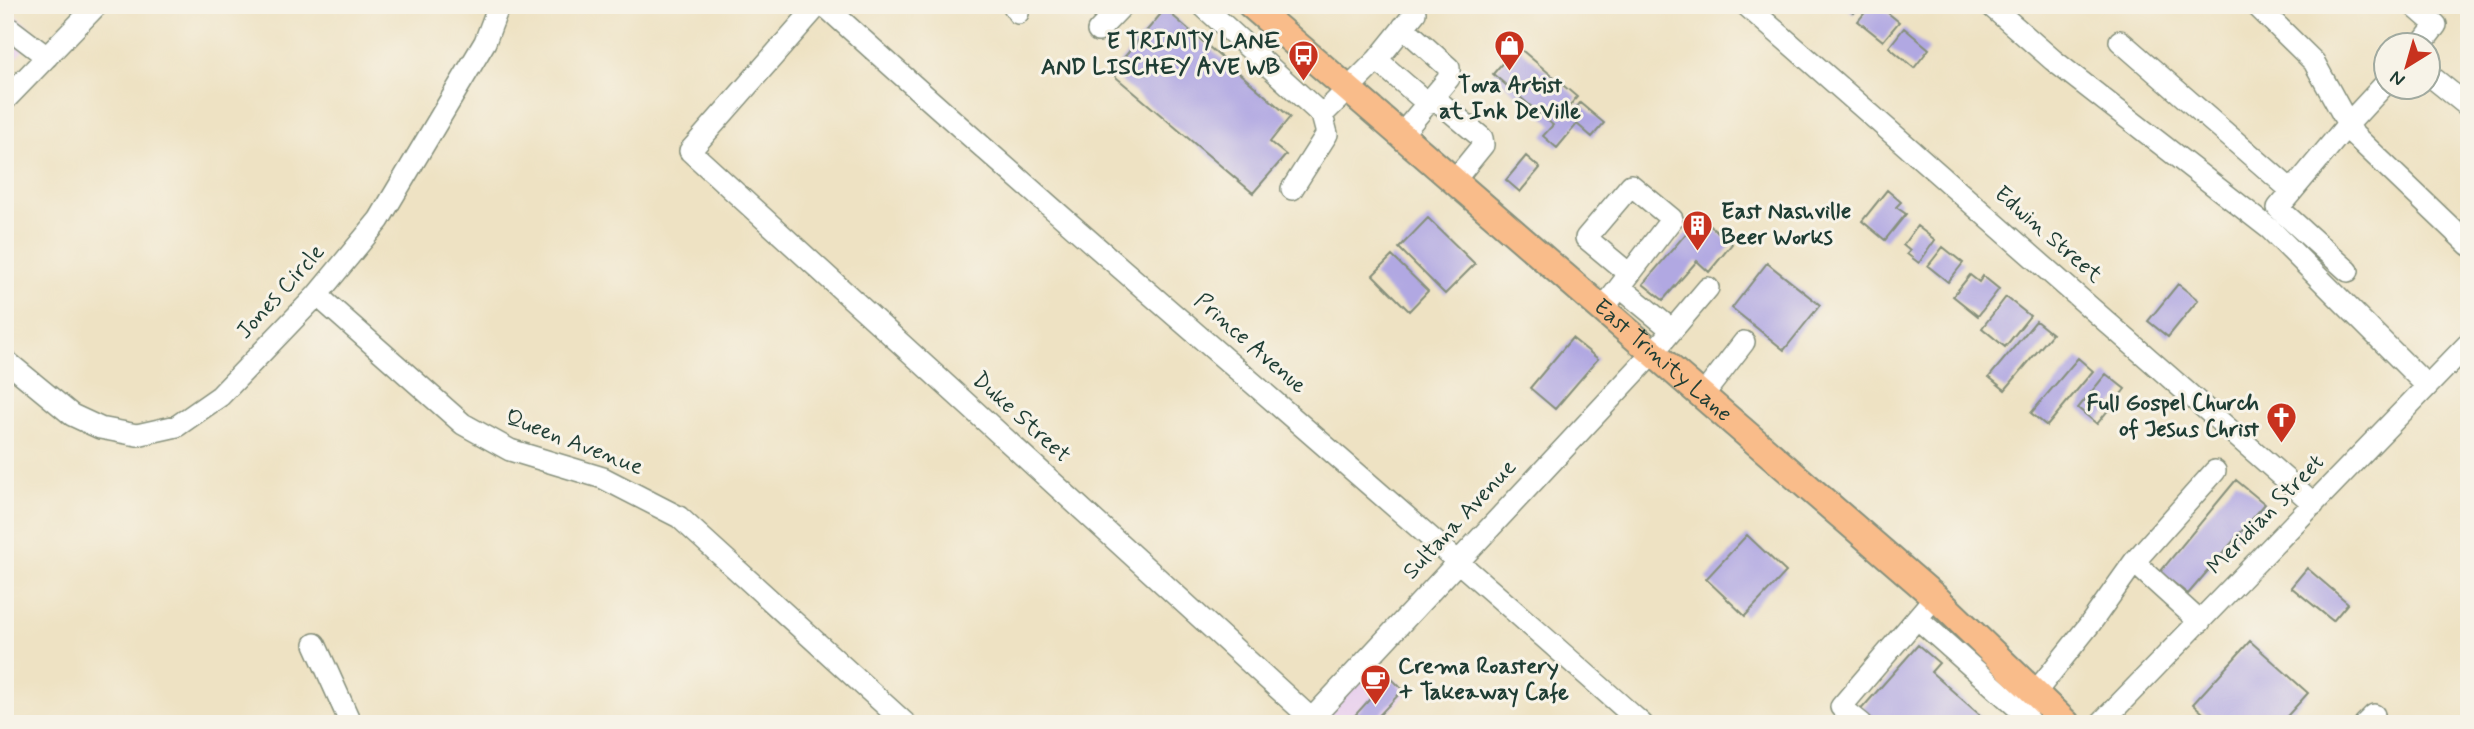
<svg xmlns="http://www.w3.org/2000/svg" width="2474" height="729" viewBox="0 0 2474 729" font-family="Mynerve,sans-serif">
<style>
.built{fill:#e9d2ed}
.building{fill:#b1a8e2}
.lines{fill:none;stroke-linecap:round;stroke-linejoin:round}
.minor-casing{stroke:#86907c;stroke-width:24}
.major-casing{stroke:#86907c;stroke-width:30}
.minor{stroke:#fff;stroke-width:21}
.major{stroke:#f9bc8a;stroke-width:26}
.labels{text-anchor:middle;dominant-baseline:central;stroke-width:6;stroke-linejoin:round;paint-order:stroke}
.poi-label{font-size:23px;font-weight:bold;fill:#1f3d34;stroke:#f7f3e8;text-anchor:end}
.street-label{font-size:23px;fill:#1f3d34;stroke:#f7f3e8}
</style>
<rect width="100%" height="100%" fill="#f7f3e8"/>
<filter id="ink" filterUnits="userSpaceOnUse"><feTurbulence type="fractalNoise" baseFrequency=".0143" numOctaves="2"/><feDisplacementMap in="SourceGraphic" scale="14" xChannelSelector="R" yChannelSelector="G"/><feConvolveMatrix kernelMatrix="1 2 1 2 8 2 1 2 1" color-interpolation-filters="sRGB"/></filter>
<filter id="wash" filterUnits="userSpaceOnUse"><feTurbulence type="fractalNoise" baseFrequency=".00686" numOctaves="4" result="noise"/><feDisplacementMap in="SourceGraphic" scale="28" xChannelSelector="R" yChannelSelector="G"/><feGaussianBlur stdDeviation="1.57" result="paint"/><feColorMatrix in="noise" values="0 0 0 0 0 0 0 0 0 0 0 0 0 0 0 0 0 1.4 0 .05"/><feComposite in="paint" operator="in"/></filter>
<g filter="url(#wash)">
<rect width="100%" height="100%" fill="#eee2c3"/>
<!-- built -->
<path class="built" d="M5 5 38 35 5 69Z
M1369 655 1409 692 1378 724H1317Z"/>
<g id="blocks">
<!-- building -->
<path class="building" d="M1843 5H1860L1853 13Z
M1871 5H1878L1899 22 1883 41 1858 21Z
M1165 9 1290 117 1270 142 1286 155 1253 193 1111 73Z
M1904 28 1929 49 1914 68 1889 47Z
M1517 46 1577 97 1563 113 1569 117 1580 103 1604 123 1592 137 1577 124 1557 148 1543 136 1553 125 1493 74Z
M1526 156 1540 168 1520 192 1506 180Z
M1887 190 1901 202 1896 207 1906 214 1885 240 1862 221Z
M1700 217 1732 244 1709 272 1697 261 1663 300 1643 284Z
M1428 218 1475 264 1445 294 1399 248Z
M1917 226 1935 240 1919 263 1907 254 1910 251 1903 245Z
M1943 247 1963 263 1948 282 1928 266Z
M1392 256 1428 291 1409 311 1373 275Z
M1767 263 1820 305 1784 350 1732 308Z
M1970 275 1979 282 1983 276 1999 289 1978 316 1953 296Z
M2178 284 2198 300 2168 337 2148 321Z
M2006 297 2030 316 2005 347 1982 328Z
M2036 321 2052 334 2005 390 1989 377Z
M1572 338 1598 359 1555 409 1530 388Z
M2078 358 2093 371 2047 426 2031 413Z
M2106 374 2125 389 2097 424 2078 408Z
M2236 480 2265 504 2188 594 2160 572Z
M1747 535 1786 572 1745 616 1706 579Z
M2307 568 2348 603 2333 621 2291 587Z
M2250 641 2308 693 2280 724H2215L2193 704Z
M1918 645 1939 663 1931 672 1980 715 1972 724H1887L1884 721 1868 724 1857 714Z
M1390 677 1403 690 1371 724H1347Z"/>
</g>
</g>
<g filter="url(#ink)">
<use href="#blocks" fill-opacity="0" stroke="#86907c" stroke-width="2"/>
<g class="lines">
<defs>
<path id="minor" d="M818 5 690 151 1317 724
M824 5C1093 249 1371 482 1642 724
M1013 5 1018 13
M1202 5 1322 115 1327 134 1292 189
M1414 5 1415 13 1377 60 1427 103 1439 102 1482 138 1483 145 1453 182
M1746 5 2314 504
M1990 5 2053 60 2270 229 2427 386
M2256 5 2314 62 2354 135 2469 245
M2413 5 2436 25 2420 46
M5 25 47 57
M1098 31 1123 5
M2120 41 2292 191
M2428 74 2469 107
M5 100 97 5
M1322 115 1377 60
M1400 136 1449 78V68L1403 27
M2348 271 2278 208 2348 124 2386 83
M1621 288 1672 330
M317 295 463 424 510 450 603 478 679 517 906 724
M1602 310 1672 219 1631 185 1586 238 1628 273
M5 360 72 415 100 428 137 435 177 426 220 396 317 295 379 220 485 42 499 5
M1703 395 1744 342
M1917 618 2027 716 2020 724
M2200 622 2134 562 2215 471
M315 644 351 724
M2034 694 2090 624 2134 562
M1307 724 1652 354 1708 288
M1862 724 1841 707 1935 597
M2100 724 2469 343
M2365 724 2374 715"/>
<g id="major">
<path id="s1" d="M1251 5 1935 597 2067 724"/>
</g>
</defs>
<!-- minor casing -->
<use href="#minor" class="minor-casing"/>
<!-- major casing -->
<use href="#major" class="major-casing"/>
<!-- minor -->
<use href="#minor" class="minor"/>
<!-- major -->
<use href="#major" class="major"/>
</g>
</g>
<!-- icons -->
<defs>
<symbol id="shop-pin" viewBox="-11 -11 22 30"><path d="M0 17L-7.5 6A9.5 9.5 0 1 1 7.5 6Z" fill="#c8321e" stroke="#f7f3e8"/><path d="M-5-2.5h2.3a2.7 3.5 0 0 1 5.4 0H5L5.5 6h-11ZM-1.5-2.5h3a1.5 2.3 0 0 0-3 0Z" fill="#fff"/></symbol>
<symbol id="bus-pin" viewBox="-11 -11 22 30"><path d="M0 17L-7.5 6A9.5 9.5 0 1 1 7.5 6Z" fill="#c8321e" stroke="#f7f3e8"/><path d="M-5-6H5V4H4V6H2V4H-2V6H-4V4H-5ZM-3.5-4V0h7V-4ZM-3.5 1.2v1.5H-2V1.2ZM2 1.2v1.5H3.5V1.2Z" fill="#fff"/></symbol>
<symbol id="building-pin" viewBox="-11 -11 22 30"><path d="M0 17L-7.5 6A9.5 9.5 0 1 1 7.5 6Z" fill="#c8321e" stroke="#f7f3e8"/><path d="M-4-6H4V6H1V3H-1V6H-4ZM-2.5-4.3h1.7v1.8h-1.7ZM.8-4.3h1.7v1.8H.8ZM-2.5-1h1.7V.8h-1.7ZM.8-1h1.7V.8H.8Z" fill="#fff"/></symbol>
<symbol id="church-pin" viewBox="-11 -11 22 30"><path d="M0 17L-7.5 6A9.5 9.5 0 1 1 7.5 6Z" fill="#c8321e" stroke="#f7f3e8"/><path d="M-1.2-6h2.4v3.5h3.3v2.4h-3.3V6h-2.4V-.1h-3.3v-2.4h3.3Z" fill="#fff"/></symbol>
<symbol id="cafe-pin" viewBox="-11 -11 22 30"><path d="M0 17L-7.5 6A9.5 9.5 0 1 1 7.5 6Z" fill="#c8321e" stroke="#f7f3e8"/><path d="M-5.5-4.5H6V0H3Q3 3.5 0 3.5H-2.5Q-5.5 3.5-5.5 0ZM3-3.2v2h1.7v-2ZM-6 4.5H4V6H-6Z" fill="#fff"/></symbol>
</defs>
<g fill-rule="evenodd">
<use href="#shop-pin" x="1492" y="28" width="35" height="47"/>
<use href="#bus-pin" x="1286" y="38" width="35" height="47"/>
<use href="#building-pin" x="1680" y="208" width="35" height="47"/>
<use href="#church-pin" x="2264" y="400" width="35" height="47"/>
<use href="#cafe-pin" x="1358" y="662" width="35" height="47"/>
</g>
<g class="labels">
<!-- poi labels -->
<g class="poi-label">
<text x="1280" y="42">E TRINITY LANE<tspan x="1280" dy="26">AND LISCHEY AVE WB</tspan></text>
<text x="1510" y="86" text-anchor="middle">Tova Artist<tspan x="1510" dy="26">at Ink DeVille</tspan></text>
<text x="1721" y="212" text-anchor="start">East Nashville<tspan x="1721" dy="26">Beer Works</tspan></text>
<text x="2259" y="404">Full Gospel Church<tspan x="2259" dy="26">of Jesus Christ</tspan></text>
<text x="1398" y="667" text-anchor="start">Crema Roastery<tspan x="1398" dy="26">+ Takeaway Cafe</tspan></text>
</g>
<!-- street labels -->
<g class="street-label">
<text transform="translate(2048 235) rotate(41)">Edwin Street</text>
<text transform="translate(281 292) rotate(-48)">Jones Circle</text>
<text transform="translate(1250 344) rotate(41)">Prince Avenue</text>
<text stroke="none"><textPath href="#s1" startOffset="544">East Trinity Lane</textPath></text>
<text transform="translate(1021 418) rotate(42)">Duke Street</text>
<text transform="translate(574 443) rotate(21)">Queen Avenue</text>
<text transform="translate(2266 515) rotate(-46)">Meridian Street</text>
<text transform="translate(1460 520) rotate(-47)">Sultana Avenue</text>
</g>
</g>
<!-- margin -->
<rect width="2474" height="729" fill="none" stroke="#f7f3e8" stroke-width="28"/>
<!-- north arrow -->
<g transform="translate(2407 66) rotate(217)"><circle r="33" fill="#f7f3e8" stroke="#a1aaa0" stroke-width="2"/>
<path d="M0-5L12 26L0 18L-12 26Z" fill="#c8321e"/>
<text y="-10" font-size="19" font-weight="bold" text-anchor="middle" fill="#1f3d34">N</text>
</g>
</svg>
